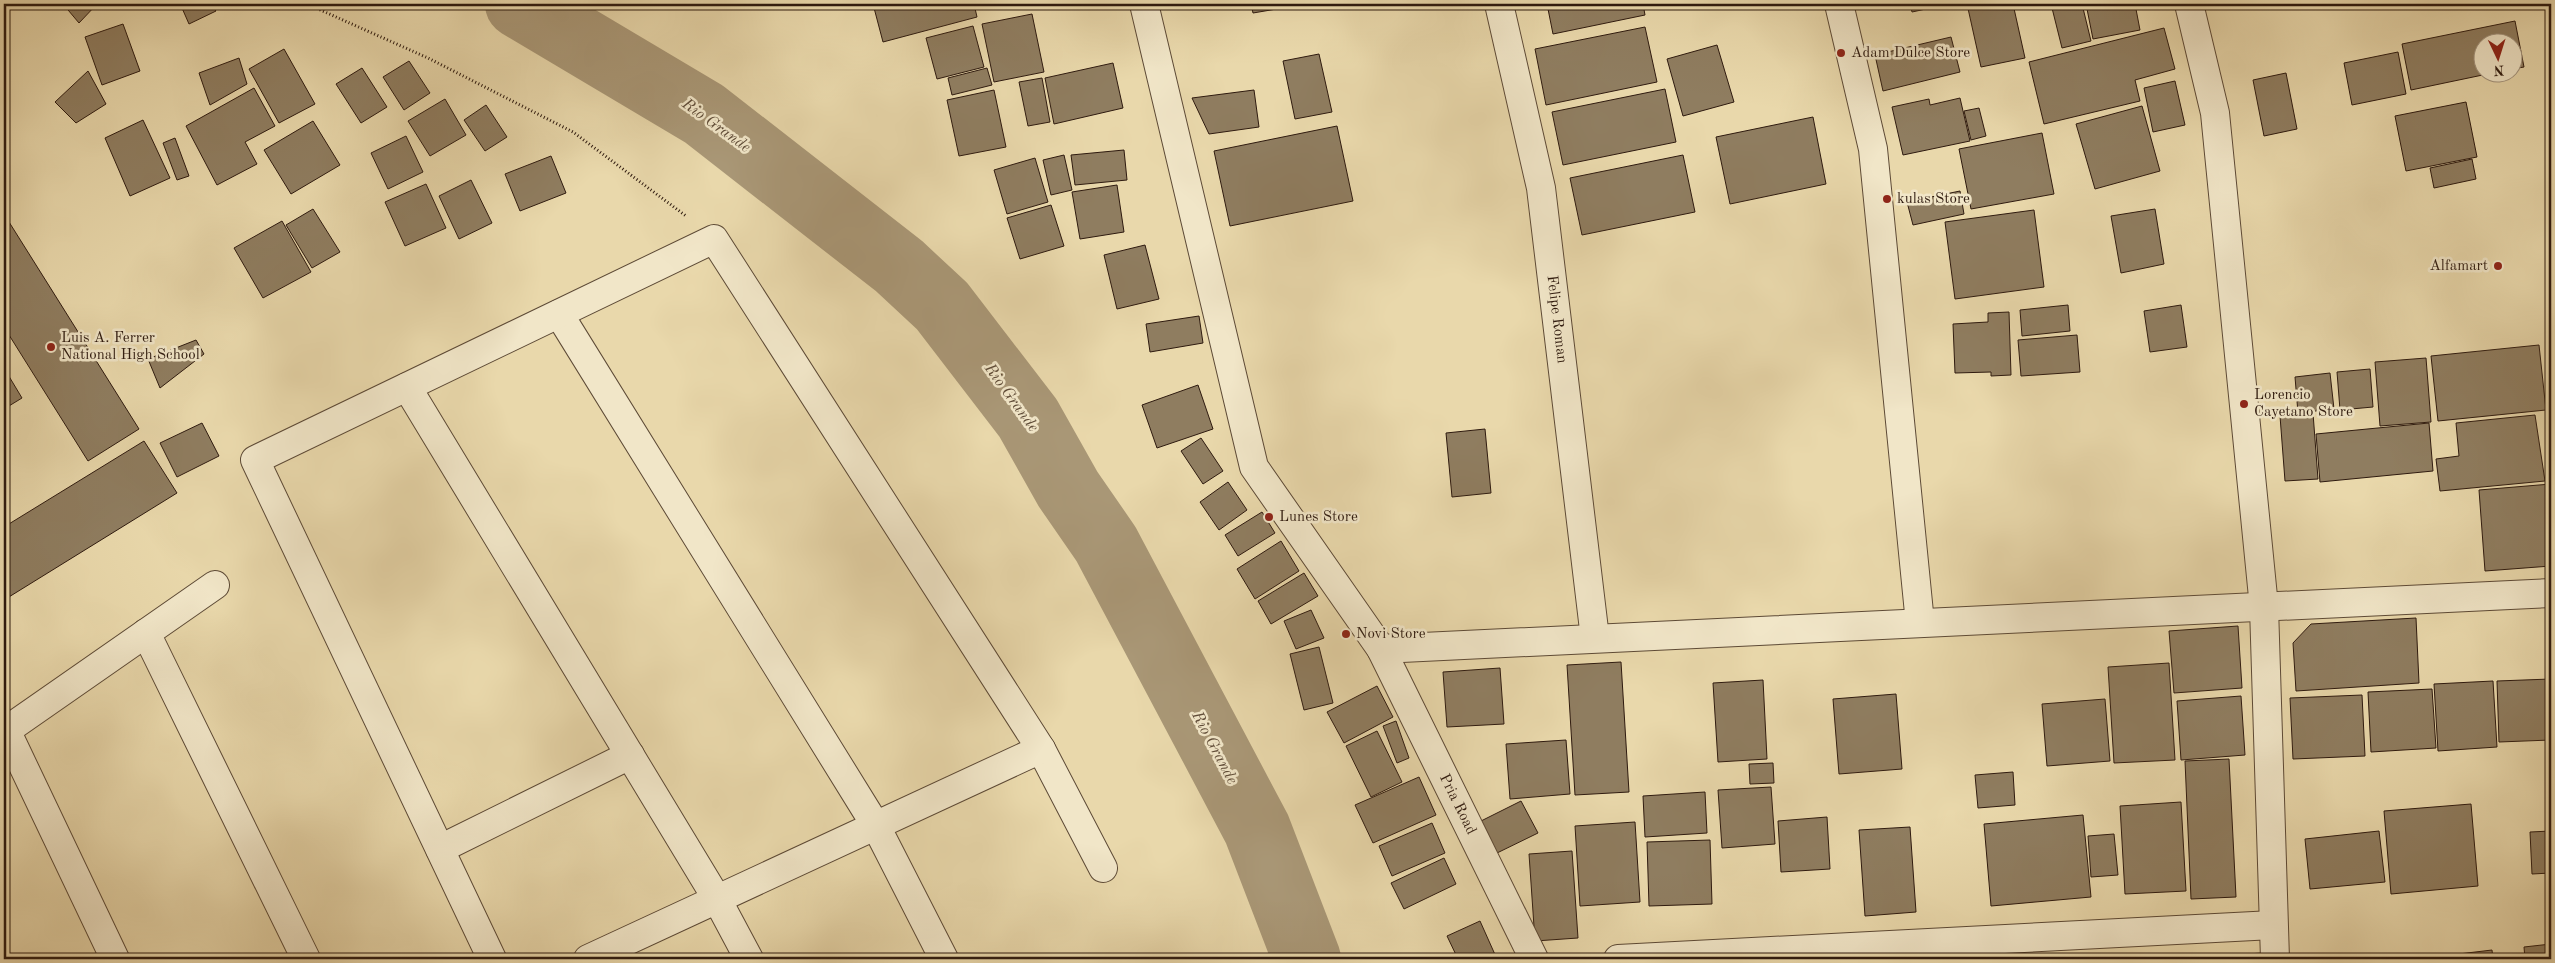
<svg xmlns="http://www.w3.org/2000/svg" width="2555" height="963" viewBox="0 0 2555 963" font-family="'Old Standard TT',serif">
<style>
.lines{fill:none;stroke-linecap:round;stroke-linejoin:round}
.river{stroke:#a99776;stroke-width:68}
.building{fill:#8f7d60;stroke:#2e1a0f}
.street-casing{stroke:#5d4a36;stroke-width:30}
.path{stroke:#2e1a0f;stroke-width:3;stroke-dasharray:1 2.5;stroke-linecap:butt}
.street{stroke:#f1e6c8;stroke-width:28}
.poi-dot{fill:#8f2418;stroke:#f1e6c8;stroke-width:2}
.labels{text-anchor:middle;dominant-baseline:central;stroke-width:5;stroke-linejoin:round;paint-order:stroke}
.poi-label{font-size:15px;fill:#2e1a0f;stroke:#f1e6c8;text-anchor:start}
.street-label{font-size:15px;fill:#2e1a0f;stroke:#f1e6c8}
.water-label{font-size:16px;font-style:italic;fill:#5f4c38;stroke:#f1e6c8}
</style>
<rect width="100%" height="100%" fill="#e9d8ab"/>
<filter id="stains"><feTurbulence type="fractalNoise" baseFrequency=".004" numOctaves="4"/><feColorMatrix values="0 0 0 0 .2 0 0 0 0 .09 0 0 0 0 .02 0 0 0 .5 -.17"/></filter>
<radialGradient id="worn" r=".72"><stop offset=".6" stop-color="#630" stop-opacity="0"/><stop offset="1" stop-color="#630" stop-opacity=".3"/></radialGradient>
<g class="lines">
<!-- river -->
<path class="river" d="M519 4 704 114 899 266 942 306 1028 418 1068 489 1106 544 1257 829 1307 959"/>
</g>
<!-- building -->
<path class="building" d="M63 4H97L79 23Z
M191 4H211L216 11 189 24 182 8Z
M873 4H974L977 17 883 42Z
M1251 4H1306L1253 13Z
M1547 4H1643L1645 15 1553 34Z
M1910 4H1949L1912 12Z
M1967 4H2013L2025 58 1981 67Z
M2051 4H2082L2091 41 2062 48Z
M2086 4H2135L2140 30 2093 39Z
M1032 14 1044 72 994 82 982 24Z
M2515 21 2524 67 2512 69V42H2482V72H2497L2411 90 2402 44Z
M123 24 140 71 102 85 85 37Z
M973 26 984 67 937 79 926 38Z
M1645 27 1657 82 1546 105 1535 49Z
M2164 28 2175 69 2135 80 2140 101 2044 124 2029 62Z
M1951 37 1960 72 1883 91 1875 55Z
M1717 45 1734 102 1683 116 1667 59Z
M284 49 315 104 279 123 249 69Z
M2398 52 2406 94 2352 105 2344 63Z
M1319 54 1332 112 1295 119 1283 61Z
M239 58 247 84 210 105 199 73Z
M409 61 430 93 404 110 383 77Z
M1113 63 1123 108 1054 124 1045 78Z
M362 68 387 107 361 123 336 84Z
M987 68 992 85 952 95 948 78Z
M88 71 106 104 76 123 55 102Z
M2286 73 2297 129 2264 136 2253 80Z
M1042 78 1050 122 1028 126 1019 82Z
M2175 81 2185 125 2153 132 2144 88Z
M254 88 275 126 245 142 257 164 217 185 186 126Z
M1665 89 1676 142 1563 165 1552 112Z
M994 90 1006 147 959 156 947 100Z
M1254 90 1259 127 1209 134 1192 98Z
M1960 98 1970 141 1903 155 1892 107 1929 99 1930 105Z
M445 99 466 135 430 156 408 121Z
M2466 102 2477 157 2406 171 2395 116Z
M486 105 507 137 485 151 464 120Z
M2142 106 2160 171 2095 189 2076 124Z
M1979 108 1986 136 1971 140 1964 111Z
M1813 117 1826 184 1730 204 1716 137Z
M143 120 170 178 130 196 105 138Z
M313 121 340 165 291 194 264 150Z
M1337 126 1353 201 1230 226 1214 151Z
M2042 133 2054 194 1971 209 1959 149Z
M406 136 423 172 388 189 371 153Z
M175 138 189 176 177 180 163 143Z
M1124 150 1127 180 1075 185 1071 155Z
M1064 155 1072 190 1051 195 1043 160Z
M1683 155 1695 212 1582 235 1570 178Z
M551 156 566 193 520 211 505 174Z
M1035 158 1048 202 1007 214 994 170Z
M2472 159 2476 179 2434 188 2430 168Z
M471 180 492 223 459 239 439 196Z
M426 184 446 228 405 246 385 202Z
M1117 185 1124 232 1080 239 1072 192Z
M1960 191 1964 214 1913 225 1907 202Z
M1051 205 1064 246 1020 259 1007 218Z
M313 209 340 252 312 268 286 225Z
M2155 209 2164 264 2121 273 2111 216Z
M2034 210 2044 287 1955 299 1945 222Z
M4 214 139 429 88 461 4 327Z
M282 221 311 272 263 298 234 248Z
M1145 245 1159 299 1117 309 1104 255Z
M2068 305 2070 331 2022 336 2020 310Z
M2181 305 2187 347 2150 352 2144 311Z
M2009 312 2011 375 1991 376V372L1955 373 1953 324 1988 322V313Z
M1199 316 1203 343 1150 352 1146 324Z
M2077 335 2080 372 2021 376 2018 340Z
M196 340 204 354 160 388 148 359Z
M2539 345 2546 410 2438 421 2431 356Z
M2426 358 2431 422 2380 426 2375 362Z
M4 368 22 398 4 409Z
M2370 369 2373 407 2340 410 2337 372Z
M2330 373 2334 409 2298 413 2295 377Z
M1198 385 1213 429 1157 448 1142 405Z
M2313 413 2318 479 2285 481 2280 416Z
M2535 415 2545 481 2440 491 2436 459 2459 456 2456 423Z
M202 423 219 456 177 477 160 443Z
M2429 423 2433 471 2320 482 2316 434Z
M1485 429 1491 493 1452 497 1446 433Z
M1201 438 1223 471 1203 484 1181 451Z
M144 441 177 493 4 600V527Z
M1228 482 1247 510 1219 530 1200 502Z
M2551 484V566L2485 571 2479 490Z
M1262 512 1275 533 1238 556 1225 535Z
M1281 541 1299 571 1255 599 1237 569Z
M1304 573 1318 596 1271 624 1258 601Z
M1311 610 1324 638 1296 649 1284 621Z
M2416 618 2419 683 2296 691 2293 643 2311 624Z
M2238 626 2242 688 2174 693 2169 631Z
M1319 647 1333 703 1304 710 1290 654Z
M1621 662 1629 792 1575 795 1567 665Z
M2169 663 2175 760 2114 763 2108 667Z
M1500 668 1504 724 1447 727 1443 672Z
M2551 679V740L2499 742 2497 681Z
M1763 680 1767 759 1718 762 1713 683Z
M2493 681 2497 747 2438 751 2434 684Z
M1377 686 1393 717 1344 743 1327 712Z
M2432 689 2436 748 2371 752 2368 692Z
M1896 694 1902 769 1839 774 1833 699Z
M2362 695 2365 756 2293 759 2290 698Z
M2241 696 2245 755 2181 760 2177 701Z
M2105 699 2110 761 2047 766 2042 704Z
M1396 721 1409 758 1397 763 1383 726Z
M1377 731 1402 782 1371 797 1346 746Z
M1566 740 1570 794 1510 799 1506 744Z
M2229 759 2236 897 2191 899 2185 761Z
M1773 763 1774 783 1750 784 1749 764Z
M2013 772 2015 805 1978 808 1975 775Z
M1419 777 1436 815 1373 843 1355 805Z
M1771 787 1775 844 1722 848 1718 790Z
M1705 792 1707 833 1645 837 1643 796Z
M1521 801 1538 833 1497 853 1481 821Z
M2181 802 2186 891 2125 894 2120 806Z
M2471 804 2478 886 2391 894 2384 811Z
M2083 815 2091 897 1991 906 1984 824Z
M1827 817 1830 869 1781 872 1778 821Z
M1635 822 1640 902 1580 906 1575 826Z
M1432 823 1445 853 1392 876 1379 846Z
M1910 827 1916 912 1865 916 1859 830Z
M2379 831 2385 882 2310 889 2305 839Z
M2551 831V873L2532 874 2530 832Z
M2114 834 2118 875 2091 877 2088 836Z
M1710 840 1712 904 1649 906 1647 842Z
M1572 851 1578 938 1535 941 1529 854Z
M1444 858 1456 884 1404 909 1391 883Z
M1480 921 1497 959H1458L1447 936Z
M2551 944V959H2525L2524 947Z
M2492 950 2493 959H2417Z
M2264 953V959H2225V955Z"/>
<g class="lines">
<defs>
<g id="street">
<path id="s1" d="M1144 4 1254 467 1381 649 1534 959"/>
<path id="s2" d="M1499 4 1541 188 1595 638"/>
<path d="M1839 4 1873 149 1920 623"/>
<path d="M2189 4 2215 113 2264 607 2275 959"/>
<path d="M559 314 876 826 944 959"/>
<path d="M407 387 717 899 749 959"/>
<path d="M146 633 306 959"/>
<path d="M1381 649 2551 593"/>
<path d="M6 730 115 959"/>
<path d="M4 732 215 585"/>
<path d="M440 849 630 755"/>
<path d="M492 959 255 460 714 239 1041 749 1103 868"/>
<path d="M588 959 1041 749"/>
<path d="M1618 959 2273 925"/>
</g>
</defs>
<!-- street casing -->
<use href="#street" class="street-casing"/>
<!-- path -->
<path class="path" d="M307 4 428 58 573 132 686 216"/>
<!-- street -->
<use href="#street" class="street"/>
</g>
<!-- markers -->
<g class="poi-dot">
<circle cx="1841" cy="53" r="5"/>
<circle cx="1887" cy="199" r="5"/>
<circle cx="2498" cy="266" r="5"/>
<circle cx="51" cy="347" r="5"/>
<circle cx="2244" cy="404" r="5"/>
<circle cx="1269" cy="517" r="5"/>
<circle cx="1346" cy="634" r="5"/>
</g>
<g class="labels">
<!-- poi labels -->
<g class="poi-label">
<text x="1851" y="53">Adam Dulce Store</text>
<text x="1897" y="199">kulas Store</text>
<text x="2488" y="266" text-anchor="end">Alfamart</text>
<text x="61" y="338">Luis A. Ferrer<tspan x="61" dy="17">National High School</tspan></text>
<text x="2254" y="395">Lorencio<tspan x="2254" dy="17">Cayetano Store</tspan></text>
<text x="1279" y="517">Lunes Store</text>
<text x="1356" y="634">Novi Store</text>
</g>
<!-- street labels -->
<g class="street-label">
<text stroke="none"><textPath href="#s2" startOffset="321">Felipe Roman</textPath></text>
<text stroke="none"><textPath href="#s1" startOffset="871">Pria Road</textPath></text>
</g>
<!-- water labels -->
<g class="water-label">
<text transform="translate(716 126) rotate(36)">Rio Grande</text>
<text transform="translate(1011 398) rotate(54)">Rio Grande</text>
<text transform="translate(1214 748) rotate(62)">Rio Grande</text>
</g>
</g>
<!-- margin -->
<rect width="2555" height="963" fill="none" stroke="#e9d8ab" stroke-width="20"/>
<rect x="5" y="5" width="2545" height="953" fill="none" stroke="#2e1a0f" stroke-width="2.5"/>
<rect x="10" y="10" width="2535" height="943" fill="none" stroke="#2e1a0f"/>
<!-- north arrow -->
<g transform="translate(2498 58) rotate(176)"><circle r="24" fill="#f1e6c8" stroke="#a3947e"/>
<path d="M0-4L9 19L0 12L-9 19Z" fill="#8f2418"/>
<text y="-8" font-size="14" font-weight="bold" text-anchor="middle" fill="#2e1a0f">N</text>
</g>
<rect width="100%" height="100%" filter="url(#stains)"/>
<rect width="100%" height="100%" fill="url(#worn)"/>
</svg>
